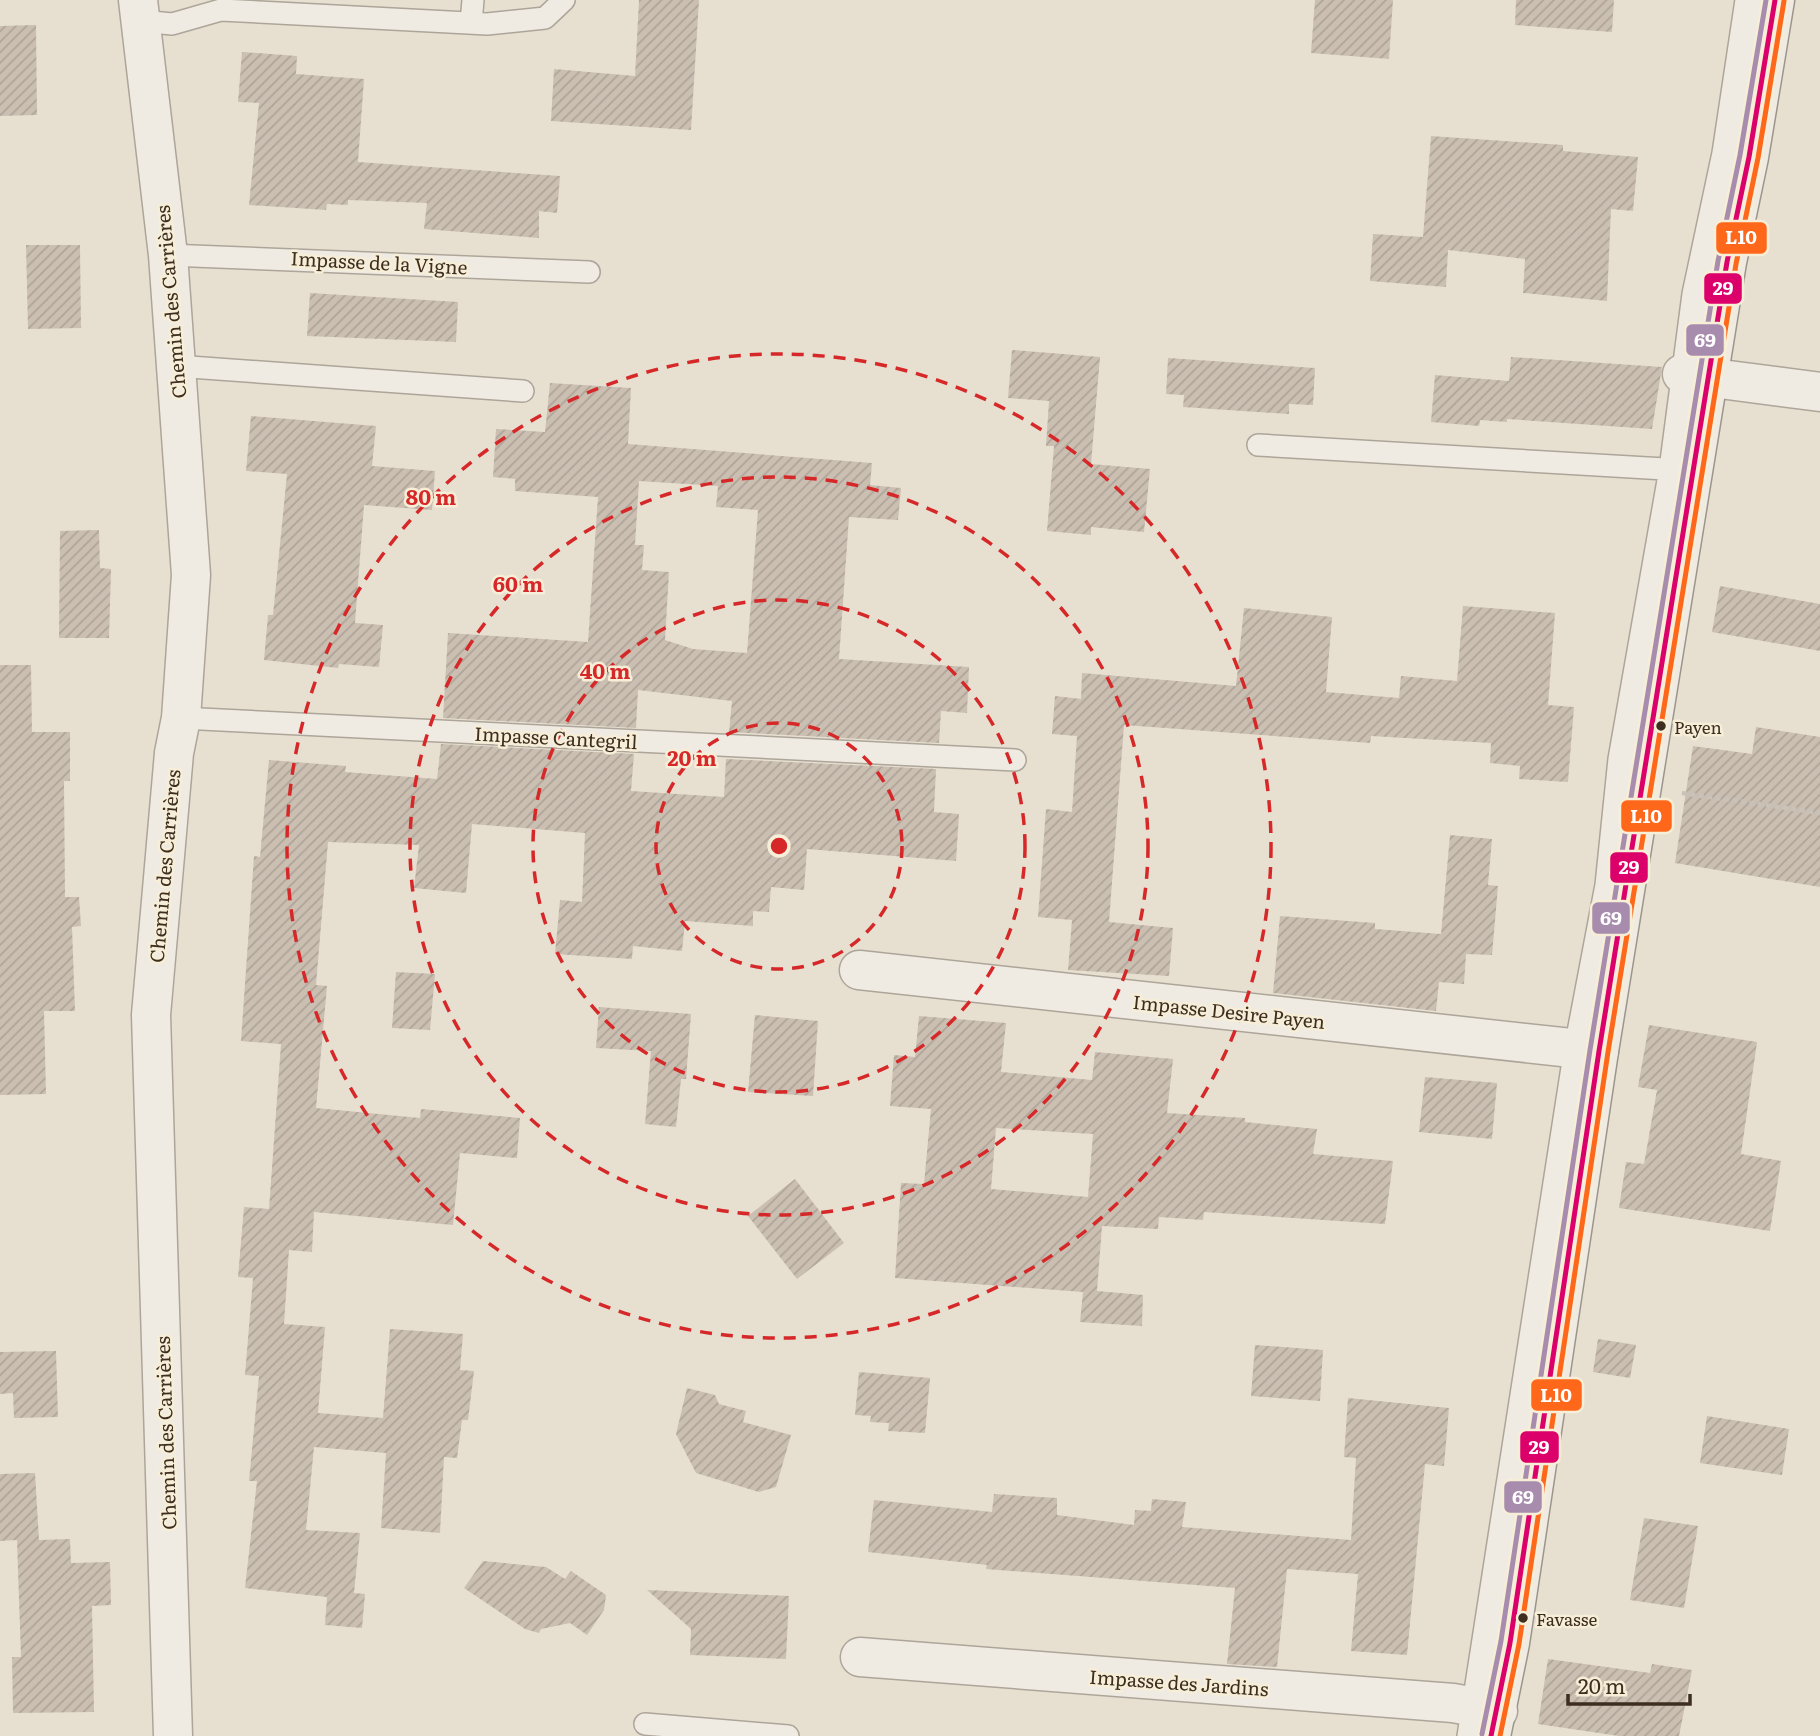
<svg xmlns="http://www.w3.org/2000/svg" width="1820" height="1736" viewBox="0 0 1820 1736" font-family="Literata,serif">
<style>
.building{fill:url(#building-hatch);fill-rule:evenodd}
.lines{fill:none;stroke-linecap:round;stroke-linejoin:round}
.lane-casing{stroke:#ada599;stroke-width:24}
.street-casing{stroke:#ada599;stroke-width:41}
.secondary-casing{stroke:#9c958a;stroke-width:41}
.path{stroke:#c8c2b9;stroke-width:4.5;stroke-dasharray:5 3.5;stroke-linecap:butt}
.lane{stroke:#efebe3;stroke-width:21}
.street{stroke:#efebe3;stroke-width:38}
.secondary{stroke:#efebe3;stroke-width:38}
.bus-1-casing{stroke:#f7eed8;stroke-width:10}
.bus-2-casing{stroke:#f7eed8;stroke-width:10}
.bus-3-casing{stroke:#f7eed8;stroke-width:10}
.bus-1{stroke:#dc006b;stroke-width:5}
.bus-2{stroke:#ff671b;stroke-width:5}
.bus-3{stroke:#a88cad;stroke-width:5}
.ring{fill:none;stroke:#d62828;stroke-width:3.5;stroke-dasharray:12 9}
.bus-dot{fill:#3d2e20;stroke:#f7eed8;stroke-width:2.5}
.labels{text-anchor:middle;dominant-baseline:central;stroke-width:5;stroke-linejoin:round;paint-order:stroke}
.bus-label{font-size:17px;fill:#3d2e20;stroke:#f7eed8;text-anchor:start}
.street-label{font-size:19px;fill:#3d2e20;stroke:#f7eed8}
.centre{fill:#d62828;stroke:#f7eed8;stroke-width:3.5}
.ring-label{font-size:21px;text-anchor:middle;font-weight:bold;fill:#d62828;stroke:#f7eed8;stroke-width:5;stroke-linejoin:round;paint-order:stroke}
.line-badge{stroke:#f7eed8;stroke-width:2.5}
.badge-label{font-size:19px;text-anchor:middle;font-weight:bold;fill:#fff}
</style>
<defs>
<pattern id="building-hatch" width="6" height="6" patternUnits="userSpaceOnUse" patternTransform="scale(1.75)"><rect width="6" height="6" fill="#cbbfb2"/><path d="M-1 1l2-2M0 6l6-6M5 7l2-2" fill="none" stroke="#afa499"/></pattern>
</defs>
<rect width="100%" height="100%" fill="#e7e0d1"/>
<!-- building -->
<path class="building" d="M639 0H699L691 130 551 121 554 69 635 76Z
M1315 0H1393L1389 59 1311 53Z
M1516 0H1614L1612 32 1515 25Z
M36 25 37 115 0 116V26Z
M242 52 297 56 296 74 364 79 358 162 560 176 557 213 539 211V238L424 229 427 203 348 200V205L327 204 326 210 249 205 259 103 238 102Z
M1431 136 1563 145V151L1638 157 1633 211 1611 209 1607 301 1523 293 1525 259 1448 250 1446 287 1370 281 1373 234 1423 237Z
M26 245H80L81 328 28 329Z
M310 293 458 302 456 342 307 336Z
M1012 350 1100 357 1091 464 1150 469 1144 532 1091 527V535L1047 531 1054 446H1046L1049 401 1008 398Z
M1511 357 1662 367 1652 429 1507 419V422L1480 420 1479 426 1431 422 1435 375 1509 381Z
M1168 358 1315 368 1313 405 1289 404V414L1183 407 1184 395 1166 394Z
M550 383 631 388 628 444 872 463 870 485 901 488 898 520 849 517 839 659 969 667 967 713 941 711 939 743 729 732 732 701 638 690 636 728 443 718 448 633 588 642 598 497 515 491V479L493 477 496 429 545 432ZM639 481 718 486 716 507 758 510 747 653 693 649 665 640 669 572 642 570 644 545H635Z
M251 416 376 426 372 466 435 471 432 510 364 505 355 623 383 625 379 667 339 664 338 668 264 660 268 615H273L287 474 246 471Z
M99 530 100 568 111 569 109 638H59L60 531Z
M1720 586 1820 604V651L1712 632Z
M1463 606 1555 613 1548 705 1574 707 1568 782 1519 779 1520 766 1490 763 1491 743 1371 736 1370 743 1124 725 1109 922 1173 928 1169 976 1068 970 1072 920 1038 917 1046 809 1072 812 1077 736 1052 734 1055 696 1081 699 1082 673 1236 686 1244 608 1332 617 1326 692 1399 698 1401 676 1457 681Z
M0 665H31L32 732H70V781H64L65 897H79L81 926 72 927 75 1011H44L46 1094 0 1095Z
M1756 727 1820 737V887L1675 863 1693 746 1752 754Z
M441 744 634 754 631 791 724 797 726 759 936 769 934 812 959 814 956 861 807 849 804 890 771 887 769 912 753 911V926L685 921 682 951 633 946 632 959 555 954 560 900 582 902 585 833 472 824 466 893 414 888 419 845 328 842 316 985 327 986 316 1108 420 1118 421 1109 520 1118 517 1158 460 1153 453 1225 314 1212 312 1252 289 1250 284 1324 325 1327 318 1413 383 1418 390 1329 463 1334 460 1370 474 1371 468 1420H462L457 1458 444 1457 440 1533 381 1528 386 1453 314 1447 306 1530 360 1533 354 1593 365 1594 362 1628 325 1625 327 1597 245 1588 257 1481H249L259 1376 245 1375 253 1278 238 1277 244 1207 269 1209 281 1044 241 1041 254 856 260 857 269 760 346 766 345 772 437 779Z
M1450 835 1492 839 1488 885 1498 886 1492 955 1466 954 1464 984 1439 982 1436 1011 1273 993 1280 916 1375 923V929L1441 934Z
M396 972 435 974 430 1030 392 1028Z
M599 1007 691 1014 686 1079H681L676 1127 645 1124 651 1051 596 1048Z
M755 1015 818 1021 813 1096 748 1092Z
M919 1016 1006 1023 1001 1072 1092 1080 1095 1052 1173 1059 1167 1113 1245 1118V1122L1317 1129 1313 1154 1393 1161 1385 1224 1204 1212 1203 1220 1159 1217 1158 1229 1102 1226 1097 1291 1143 1295 1142 1326 1080 1322 1083 1292 895 1278 901 1183 924 1184 931 1109 890 1106 894 1055 915 1057ZM996 1128 1093 1134 1088 1197 991 1189Z
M1649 1025 1757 1042 1741 1154 1781 1161 1770 1231 1619 1208 1626 1162 1644 1164 1657 1090 1638 1087Z
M1425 1077 1497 1083 1492 1139 1419 1132Z
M795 1179 844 1243 797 1279 748 1216Z
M1598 1339 1636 1345 1630 1378 1593 1372Z
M1255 1345 1323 1350 1320 1401 1251 1396Z
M56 1351 58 1417 14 1418 13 1393 0 1394V1352Z
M859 1372 930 1378 925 1433 888 1431 889 1423 870 1422 871 1416 855 1415Z
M687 1388 715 1395 719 1404 746 1411 743 1422 791 1435 776 1487 759 1492 696 1473 676 1434Z
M1348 1398 1449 1408 1444 1466 1425 1464 1407 1655 1351 1651 1358 1574 1287 1569 1277 1667 1227 1664 1235 1588 986 1569 987 1565 868 1552 874 1500 992 1512 994 1494 1057 1498V1515L1134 1525 1135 1510 1151 1511 1152 1499 1186 1502 1182 1527 1351 1540 1356 1458 1344 1457Z
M1707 1416 1789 1429 1782 1475 1700 1463Z
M35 1473 39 1540 70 1539 71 1563 110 1562 111 1605 92 1606 94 1712 13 1713 12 1657H21L17 1540 0 1541V1474Z
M1644 1518 1698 1526 1684 1608 1630 1600Z
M483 1561 546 1567 565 1579 571 1571 606 1595 604 1610 587 1635 570 1623 541 1629 539 1633 525 1629 464 1588Z
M647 1590 789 1596 786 1659 690 1655 691 1629Z
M1548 1659 1650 1673 1652 1664 1692 1670 1679 1736H1619L1538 1724Z"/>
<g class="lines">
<defs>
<path id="lane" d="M141 21 172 24 221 10 487 24 545 18 564 0
M471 23 473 0
M168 255 589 272
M176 366 523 391
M1258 445 1682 470
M181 718 1015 760
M645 1724 788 1736
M1468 1736 1575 1048 1606 885 1619 759 1670 469 1693 294 1723 153 1746 0"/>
<path id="street" d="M138 0 168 255 191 575 181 718 174 753 151 1015 173 1736
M1682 374 1820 392
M859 970 1599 1051
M860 1657 1453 1703 1498 1711"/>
<path id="secondary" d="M1491 1736 1510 1643 1599 1051 1727 262 1749 157 1775 0"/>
</defs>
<!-- lane casing -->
<use href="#lane" class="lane-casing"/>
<!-- street casing -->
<use href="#street" class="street-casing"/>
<!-- secondary casing -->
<use href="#secondary" class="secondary-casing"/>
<!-- path -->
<path class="path" d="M1682 793 1820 813"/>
<!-- lane -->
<use href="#lane" class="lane"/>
<!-- street -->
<use href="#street" class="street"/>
<!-- secondary -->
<use href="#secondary" class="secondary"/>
<defs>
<path id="bus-1" d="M1491 1736 1510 1643 1599 1051 1727 262 1749 157 1775 0"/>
<path id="bus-2" d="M1500 1736 1519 1644 1608 1052 1736 264 1758 158 1784 1"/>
<path id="bus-3" d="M1482 1734 1501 1641 1590 1050 1718 261 1740 155 1766 0"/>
</defs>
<!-- bus-1 casing -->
<use href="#bus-1" class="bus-1-casing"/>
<!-- bus-2 casing -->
<use href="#bus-2" class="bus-2-casing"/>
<!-- bus-3 casing -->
<use href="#bus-3" class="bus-3-casing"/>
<!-- bus-1 -->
<use href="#bus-1" class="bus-1"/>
<!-- bus-2 -->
<use href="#bus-2" class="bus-2"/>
<!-- bus-3 -->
<use href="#bus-3" class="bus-3"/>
</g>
<!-- distance rings -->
<g class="ring">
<circle cx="779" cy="846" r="123"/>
<circle cx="779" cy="846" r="246"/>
<circle cx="779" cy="846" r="369"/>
<circle cx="779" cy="846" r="492"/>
</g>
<!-- markers -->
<g class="bus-dot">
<circle cx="1661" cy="726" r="6"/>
<circle cx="1523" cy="1618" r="6"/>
</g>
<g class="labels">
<!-- bus labels -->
<g class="bus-label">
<text x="1674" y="726">Payen</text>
<text x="1536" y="1618">Favasse</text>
</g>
<!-- street labels -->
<g class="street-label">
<text transform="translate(379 262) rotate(3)">Impasse de la Vigne</text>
<text transform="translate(170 302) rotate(-95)">Chemin des Carrières</text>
<text transform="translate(556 737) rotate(3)">Impasse Cantegril</text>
<text transform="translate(164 866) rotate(-85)">Chemin des Carrières</text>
<text transform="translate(1229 1011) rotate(6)">Impasse Desire Payen</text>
<text transform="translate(165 1433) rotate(-92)">Chemin des Carrières</text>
<text transform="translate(1179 1682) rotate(4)">Impasse des Jardins</text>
</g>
</g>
<circle cx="779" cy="846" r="10" class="centre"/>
<g class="ring-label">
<text x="431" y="505">80 m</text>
<text x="518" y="592">60 m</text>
<text x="605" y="679">40 m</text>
<text x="692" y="766">20 m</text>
</g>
<g class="line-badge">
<rect x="1715" y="221" width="53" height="34" rx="7" fill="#ff671b"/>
<rect x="1703" y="272" width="40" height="33" rx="7" fill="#dc006b"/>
<rect x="1685" y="323" width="40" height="34" rx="7" fill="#a88cad"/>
<rect x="1620" y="799" width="53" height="34" rx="7" fill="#ff671b"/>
<rect x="1609" y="851" width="40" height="33" rx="7" fill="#dc006b"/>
<rect x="1591" y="901" width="40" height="34" rx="7" fill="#a88cad"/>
<rect x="1530" y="1378" width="53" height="34" rx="7" fill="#ff671b"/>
<rect x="1519" y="1430" width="41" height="34" rx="7" fill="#dc006b"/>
<rect x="1503" y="1480" width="40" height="34" rx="7" fill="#a88cad"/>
</g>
<g class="badge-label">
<text x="1741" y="244">L10</text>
<text x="1723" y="295">29</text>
<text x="1705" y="347">69</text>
<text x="1646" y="823">L10</text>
<text x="1629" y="874">29</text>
<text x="1611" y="925">69</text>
<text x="1556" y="1402">L10</text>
<text x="1539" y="1454">29</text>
<text x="1523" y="1504">69</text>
</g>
<!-- scale -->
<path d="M1568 1694v10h122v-10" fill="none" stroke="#3d2e20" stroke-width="3.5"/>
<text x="1578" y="1694" font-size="21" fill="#3d2e20" stroke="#f7eed8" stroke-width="5" paint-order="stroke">20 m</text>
</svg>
